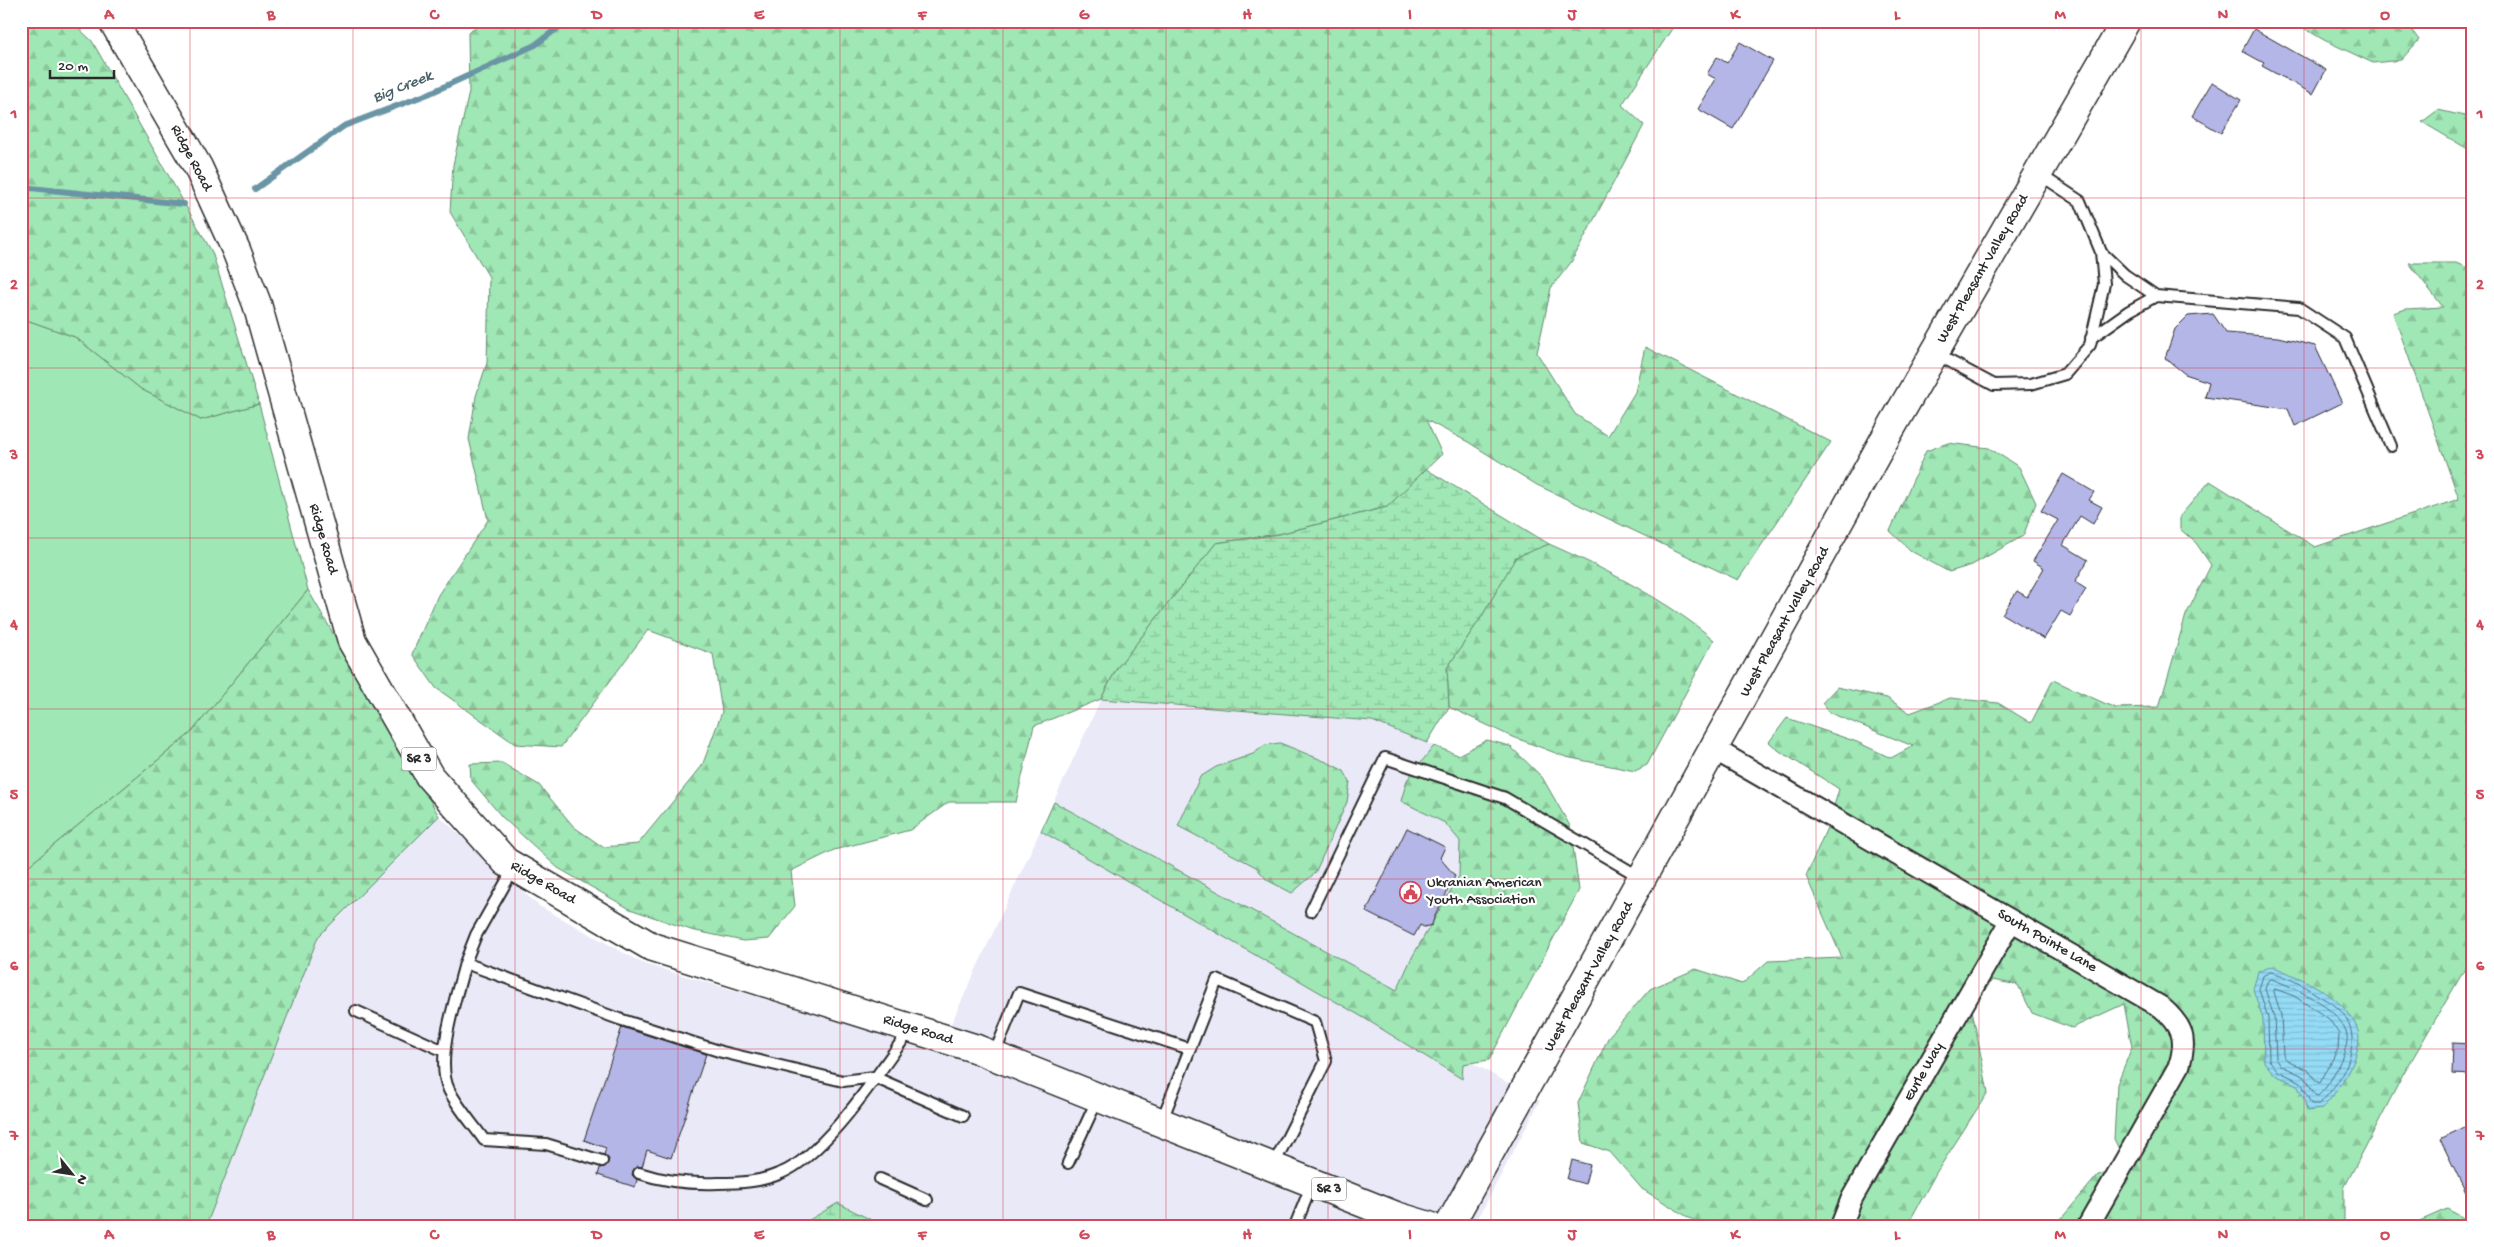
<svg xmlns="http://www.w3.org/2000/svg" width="2494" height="1247" viewBox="0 0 2494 1247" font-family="'Gochi Hand',sans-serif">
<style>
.built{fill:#e9e9f8}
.grass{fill:#9fe7b4;stroke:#658970}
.forest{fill:url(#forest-firs);stroke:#658970}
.wetland{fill:url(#wetland-marsh);stroke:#658970}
.water{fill:url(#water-rules);stroke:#6a95a5}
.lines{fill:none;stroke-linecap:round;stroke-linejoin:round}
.shore{stroke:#55717c;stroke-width:1}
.stream{stroke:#6a95a5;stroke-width:6}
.building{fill:#b5b6e8;stroke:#2b2b2b}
.lane-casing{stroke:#2b2b2b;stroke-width:14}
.street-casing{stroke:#2b2b2b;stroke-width:24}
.secondary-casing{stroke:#2b2b2b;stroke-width:31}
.primary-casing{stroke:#2b2b2b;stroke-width:31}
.lane{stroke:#fff;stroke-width:10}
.street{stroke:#fff;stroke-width:20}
.secondary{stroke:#fff;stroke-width:28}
.primary{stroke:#fff;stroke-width:28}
.grid{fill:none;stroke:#d1495b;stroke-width:1;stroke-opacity:0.55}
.labels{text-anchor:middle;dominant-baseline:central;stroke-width:4.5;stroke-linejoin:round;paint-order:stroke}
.shield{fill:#fff;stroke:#6b6b6b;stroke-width:1}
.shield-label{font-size:14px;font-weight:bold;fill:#2b2b2b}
.street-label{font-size:15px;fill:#2b2b2b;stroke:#fff}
.poi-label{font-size:15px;fill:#2b2b2b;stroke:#fff;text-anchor:start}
.water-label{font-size:16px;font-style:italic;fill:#4a6068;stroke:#fff}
.neatline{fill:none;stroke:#d1495b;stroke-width:2}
.grid-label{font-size:16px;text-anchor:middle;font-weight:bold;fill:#d1495b}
</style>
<defs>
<pattern id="forest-firs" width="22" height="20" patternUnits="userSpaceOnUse" patternTransform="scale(1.25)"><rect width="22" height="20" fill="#9fe7b4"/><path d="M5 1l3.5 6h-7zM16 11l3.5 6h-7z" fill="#89c69b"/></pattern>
<pattern id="wetland-marsh" width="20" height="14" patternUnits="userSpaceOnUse" patternTransform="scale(1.25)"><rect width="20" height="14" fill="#9fe7b4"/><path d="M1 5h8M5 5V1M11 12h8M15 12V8" fill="none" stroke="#89c69b"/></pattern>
<pattern id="water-rules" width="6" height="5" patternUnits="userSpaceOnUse" patternTransform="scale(1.25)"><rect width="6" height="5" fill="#94dbf6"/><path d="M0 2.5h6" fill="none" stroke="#80bcd3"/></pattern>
</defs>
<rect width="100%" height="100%" fill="#fff"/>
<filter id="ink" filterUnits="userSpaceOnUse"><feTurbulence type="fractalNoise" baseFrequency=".02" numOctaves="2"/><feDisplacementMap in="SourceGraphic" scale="10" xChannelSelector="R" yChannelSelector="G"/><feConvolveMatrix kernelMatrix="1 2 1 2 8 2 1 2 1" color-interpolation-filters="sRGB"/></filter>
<g filter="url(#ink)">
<!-- built -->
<path class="built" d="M1101 699 1372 721 1519 780 1396 1020 1540 1101 1474 1226H883L838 1203 799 1226H206L318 937 439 816 539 906 644 964 939 1050Z"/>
<!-- grass -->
<path class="grass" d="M21 318 75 337 141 389 201 420 259 404 308 590 191 733 21 872Z"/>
<!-- forest -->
<path class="forest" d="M21 21H71L92 41 212 252 259 404 201 420 141 389 75 337 21 318Z
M485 21H1677L1622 105 1644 125 1572 261 1551 288 1537 353 1575 414 1608 436 1635 392 1645 347 1831 442 1738 580 1537 485 1468 442 1426 420 1442 454 1387 507 1279 534 1216 543 1117 668 1101 699 1034 726 1016 802H949L910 830 834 850 791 871 795 906 769 939 743 941 691 930 630 909 558 868 502 817 471 780 470 764 502 763 539 785 574 827 603 847 638 844 702 766 722 712 713 654 648 630 561 747 515 744 436 688 412 654 438 595 488 520 469 439 476 396 487 363 489 277 450 212 453 165 469 92 468 33Z
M2292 21H2405L2419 40 2401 60 2373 63 2324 40Z
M2438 110 2473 118V152L2422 122Z
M2409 263H2456L2473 270V955L2403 1075 2344 1188V1226H2055L2098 1175 2127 1165 2114 1139 2117 1084 2132 1047 2124 1004 2072 1028 2032 1013 2018 985 1992 980 1972 1010 1988 1092 1936 1173 1907 1226H1709L1691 1219 1642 1189 1610 1152 1583 1143 1578 1103 1609 1036 1650 989 1696 969 1742 984 1768 961 1842 958 1806 876 1829 823 1839 789 1778 750 1769 742 1787 718 1857 742 1891 758 1913 746 1830 713 1822 703 1837 687 1887 698 1910 713 1950 698 1998 703 2031 723 2053 680 2115 708 2159 707 2186 615 2211 565 2196 543 2180 529V516L2210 481 2315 547 2459 499 2393 313 2406 309 2443 307Z
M1948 443 1989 448 2019 467 2036 503 2023 536 1972 565 1949 572 1911 551 1890 531 1926 451Z
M1549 544C1602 567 1670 602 1714 640L1647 765 1635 771 1566 757 1508 735 1449 707 1447 668 1482 616 1516 556Z
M308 590 439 816 318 937 206 1226H21V872L191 733Z
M1487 740 1510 746 1542 777 1570 826 1579 890 1489 1060 1463 1064 1462 1079 1364 1018 1041 831 1054 802 1397 990 1411 959 1459 876 1460 841 1445 823 1401 801 1407 780 1434 746 1458 755Z
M1280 743 1329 763 1344 771 1350 782 1347 802 1315 873 1292 893 1267 880 1256 867 1178 826 1200 777 1216 767 1253 754 1265 745Z
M2447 1209 2473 1223V1226H2408Z"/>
<!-- wetland -->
<path class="wetland" d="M1426 469 1549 544 1516 557 1482 616 1447 668 1449 707 1427 743 1372 721 1101 699 1117 668 1216 543 1279 534 1387 507Z
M838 1203 883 1226H799Z"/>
<!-- water -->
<path class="water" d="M2272 966C2302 979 2344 995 2357 1028 2367 1051 2336 1093 2322 1109L2307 1111 2304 1099 2297 1085 2275 1075 2264 1062 2263 1019 2253 989 2258 972Z"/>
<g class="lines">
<!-- shore -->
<path class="shore" d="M2271 972C2287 976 2302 985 2316 994 2323 999 2333 1003 2339 1009 2368 1038 2343 1081 2319 1104H2311L2301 1082 2278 1071 2269 1060 2268 1018 2259 989 2263 976Z
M2272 979C2295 988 2337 1007 2346 1031 2350 1042 2343 1055 2339 1064 2333 1076 2328 1087 2318 1096L2315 1095 2305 1077 2282 1066 2276 1058 2274 1017 2265 989 2268 981Z
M2275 989 2294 996 2329 1019 2339 1034 2338 1049 2320 1083 2317 1082 2308 1070 2287 1060 2283 1055 2281 1015 2274 992Z"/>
<!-- stream -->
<path class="stream" d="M21 187 184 204
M255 189 344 126 428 94 535 45 567 21"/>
</g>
<!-- building -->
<path class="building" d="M2254 29 2326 70 2313 94 2262 66 2264 63 2242 51Z
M1740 42 1773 61 1733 129 1698 109 1716 79 1707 74 1717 57 1727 63Z
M2212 82 2241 100 2221 133 2192 116Z
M2213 314 2226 333 2278 337 2315 346 2342 403 2295 426 2288 409 2205 397 2209 382 2185 374 2165 358 2175 329 2188 316Z
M2063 474 2094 492 2089 500 2102 507 2093 524 2080 516 2063 545 2088 560 2075 582 2086 589 2070 616 2061 611 2044 639 2002 614 2017 591 2027 597 2044 568 2033 561 2058 520 2041 511Z
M1407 828 1445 847 1440 858 1455 876 1434 918 1432 925 1424 927 1420 925 1414 936 1366 912Z
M622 1027 706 1054 671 1158 647 1150 642 1167 637 1166 633 1171 632 1175 637 1180 635 1187 598 1175 600 1168 608 1163 609 1159 604 1155 606 1148 584 1140Z
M2453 1043 2473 1044V1075L2452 1074Z
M2473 1123V1207L2440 1139Z
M1572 1160 1590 1165 1585 1184 1567 1179Z"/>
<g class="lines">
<defs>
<path id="lane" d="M2101 252 2125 275 2156 296
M2091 338 2129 311 2156 296 2299 308 2345 338 2391 446
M1936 354 1994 385 2031 384 2065 374 2090 345 2104 284 2101 252 2080 201 2039 174
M514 868 476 935 465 963 619 1019 722 1052 843 1081 874 1077 963 1116
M1311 911 1385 758 1505 798 1640 877
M465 963C457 995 434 1060 449 1090 458 1108 473 1124 484 1140L546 1144 602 1161
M356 1011 444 1051
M994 1055 1019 993 1190 1049
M1162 1120 1217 980 1315 1022 1326 1061 1273 1166
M1068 1163 1098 1098
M639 1173C666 1182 690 1184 718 1183 740 1183 761 1182 781 1173 826 1155 880 1070 910 1030
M880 1179 927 1200
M1295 1226 1312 1184"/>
<path id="street" d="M1714 749 2161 1007C2182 1025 2188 1038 2179 1066L2088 1226
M1841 1226 1852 1198 2011 921"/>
<path id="secondary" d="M1449 1226 1883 442 2126 21"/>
<path id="primary" d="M113 21 198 167 236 250 257 304 352 641 430 777 506 862 652 947 974 1048 1396 1216 1429 1226"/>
</defs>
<!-- lane casing -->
<use href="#lane" class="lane-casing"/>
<!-- street casing -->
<use href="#street" class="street-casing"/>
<!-- secondary casing -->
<use href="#secondary" class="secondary-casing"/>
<!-- primary casing -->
<use href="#primary" class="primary-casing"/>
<!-- lane -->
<use href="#lane" class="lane"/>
<!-- street -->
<use href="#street" class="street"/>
<!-- secondary -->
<use href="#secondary" class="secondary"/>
<!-- primary -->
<use href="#primary" class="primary"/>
</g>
</g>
<!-- grid -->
<path class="grid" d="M190 21V1226M353 21V1226M515 21V1226M678 21V1226M840 21V1226M1003 21V1226M1166 21V1226M1328 21V1226M1491 21V1226M1654 21V1226M1816 21V1226M1979 21V1226M2141 21V1226M2304 21V1226M21 198H2473M21 368H2473M21 538H2473M21 709H2473M21 879H2473M21 1049H2473"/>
<!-- icons -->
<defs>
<symbol id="civic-ring" viewBox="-11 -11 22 22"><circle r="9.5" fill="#fff" stroke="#d1495b" stroke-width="1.5"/><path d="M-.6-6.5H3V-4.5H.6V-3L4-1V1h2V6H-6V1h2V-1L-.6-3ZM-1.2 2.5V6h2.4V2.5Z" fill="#d1495b"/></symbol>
</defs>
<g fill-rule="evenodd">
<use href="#civic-ring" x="1398" y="880" width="25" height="25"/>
</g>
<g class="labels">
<!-- shield labels -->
<g class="shield">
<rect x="401.5" y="747.5" width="35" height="23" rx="4"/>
<rect x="1311.5" y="1177.5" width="35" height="23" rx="4"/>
</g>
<g class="shield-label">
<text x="419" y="759">SR 3</text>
<text x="1329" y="1189">SR 3</text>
</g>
<!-- street labels -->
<g class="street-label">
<text transform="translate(191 158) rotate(62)">Ridge Road</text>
<text transform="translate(1983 269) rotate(-60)">West Pleasant Valley Road</text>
<text transform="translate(323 539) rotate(74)">Ridge Road</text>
<text transform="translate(1785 622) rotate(-61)">West Pleasant Valley Road</text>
<text transform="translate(543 883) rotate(30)">Ridge Road</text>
<text transform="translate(2047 941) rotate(30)">South Pointe Lane</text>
<text transform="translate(1589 977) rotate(-61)">West Pleasant Valley Road</text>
<text transform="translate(918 1030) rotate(17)">Ridge Road</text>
<text transform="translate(1924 1072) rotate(-60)">Eurle Way</text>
</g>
<!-- poi labels -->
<g class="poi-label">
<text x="1427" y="883">Ukranian American<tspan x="1427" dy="17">Youth Association</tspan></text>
</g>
<!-- water labels -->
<g class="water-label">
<text transform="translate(403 88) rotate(-22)">Big Creek</text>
</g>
</g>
<!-- margin -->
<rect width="2494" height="1247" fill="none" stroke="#fff" stroke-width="55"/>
<!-- north arrow -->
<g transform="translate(72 1174) rotate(120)" stroke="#ffffff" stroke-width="4" paint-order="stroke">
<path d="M0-4L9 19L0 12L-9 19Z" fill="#2b2b2b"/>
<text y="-8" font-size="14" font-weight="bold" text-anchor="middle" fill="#2b2b2b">N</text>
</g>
<!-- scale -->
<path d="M50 70v8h64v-8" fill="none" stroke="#2b2b2b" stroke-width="2.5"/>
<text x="58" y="70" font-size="15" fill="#2b2b2b" stroke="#ffffff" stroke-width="4" paint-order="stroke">20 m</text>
<rect x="28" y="28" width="2438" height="1192" class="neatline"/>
<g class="grid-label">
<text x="109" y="19">A</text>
<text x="271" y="19">B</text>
<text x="434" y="19">C</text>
<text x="597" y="19">D</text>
<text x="759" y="19">E</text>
<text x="922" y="19">F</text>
<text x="1084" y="19">G</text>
<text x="1247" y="19">H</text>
<text x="1410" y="19">I</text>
<text x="1572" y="19">J</text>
<text x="1735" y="19">K</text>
<text x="1897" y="19">L</text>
<text x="2060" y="19">M</text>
<text x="2223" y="19">N</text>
<text x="2385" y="19">O</text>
<text x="14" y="118">1</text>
<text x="2480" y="118">1</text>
<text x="14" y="289">2</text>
<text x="2480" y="289">2</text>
<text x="14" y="459">3</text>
<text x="2480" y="459">3</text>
<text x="14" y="629">4</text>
<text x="2480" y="629">4</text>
<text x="14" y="799">5</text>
<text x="2480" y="799">5</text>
<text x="14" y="970">6</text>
<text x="2480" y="970">6</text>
<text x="14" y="1140">7</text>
<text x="2480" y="1140">7</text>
<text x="109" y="1239">A</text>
<text x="271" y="1239">B</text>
<text x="434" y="1239">C</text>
<text x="597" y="1239">D</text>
<text x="759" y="1239">E</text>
<text x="922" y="1239">F</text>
<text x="1084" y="1239">G</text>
<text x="1247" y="1239">H</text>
<text x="1410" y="1239">I</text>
<text x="1572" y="1239">J</text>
<text x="1735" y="1239">K</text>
<text x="1897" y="1239">L</text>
<text x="2060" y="1239">M</text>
<text x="2223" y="1239">N</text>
<text x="2385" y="1239">O</text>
</g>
</svg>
